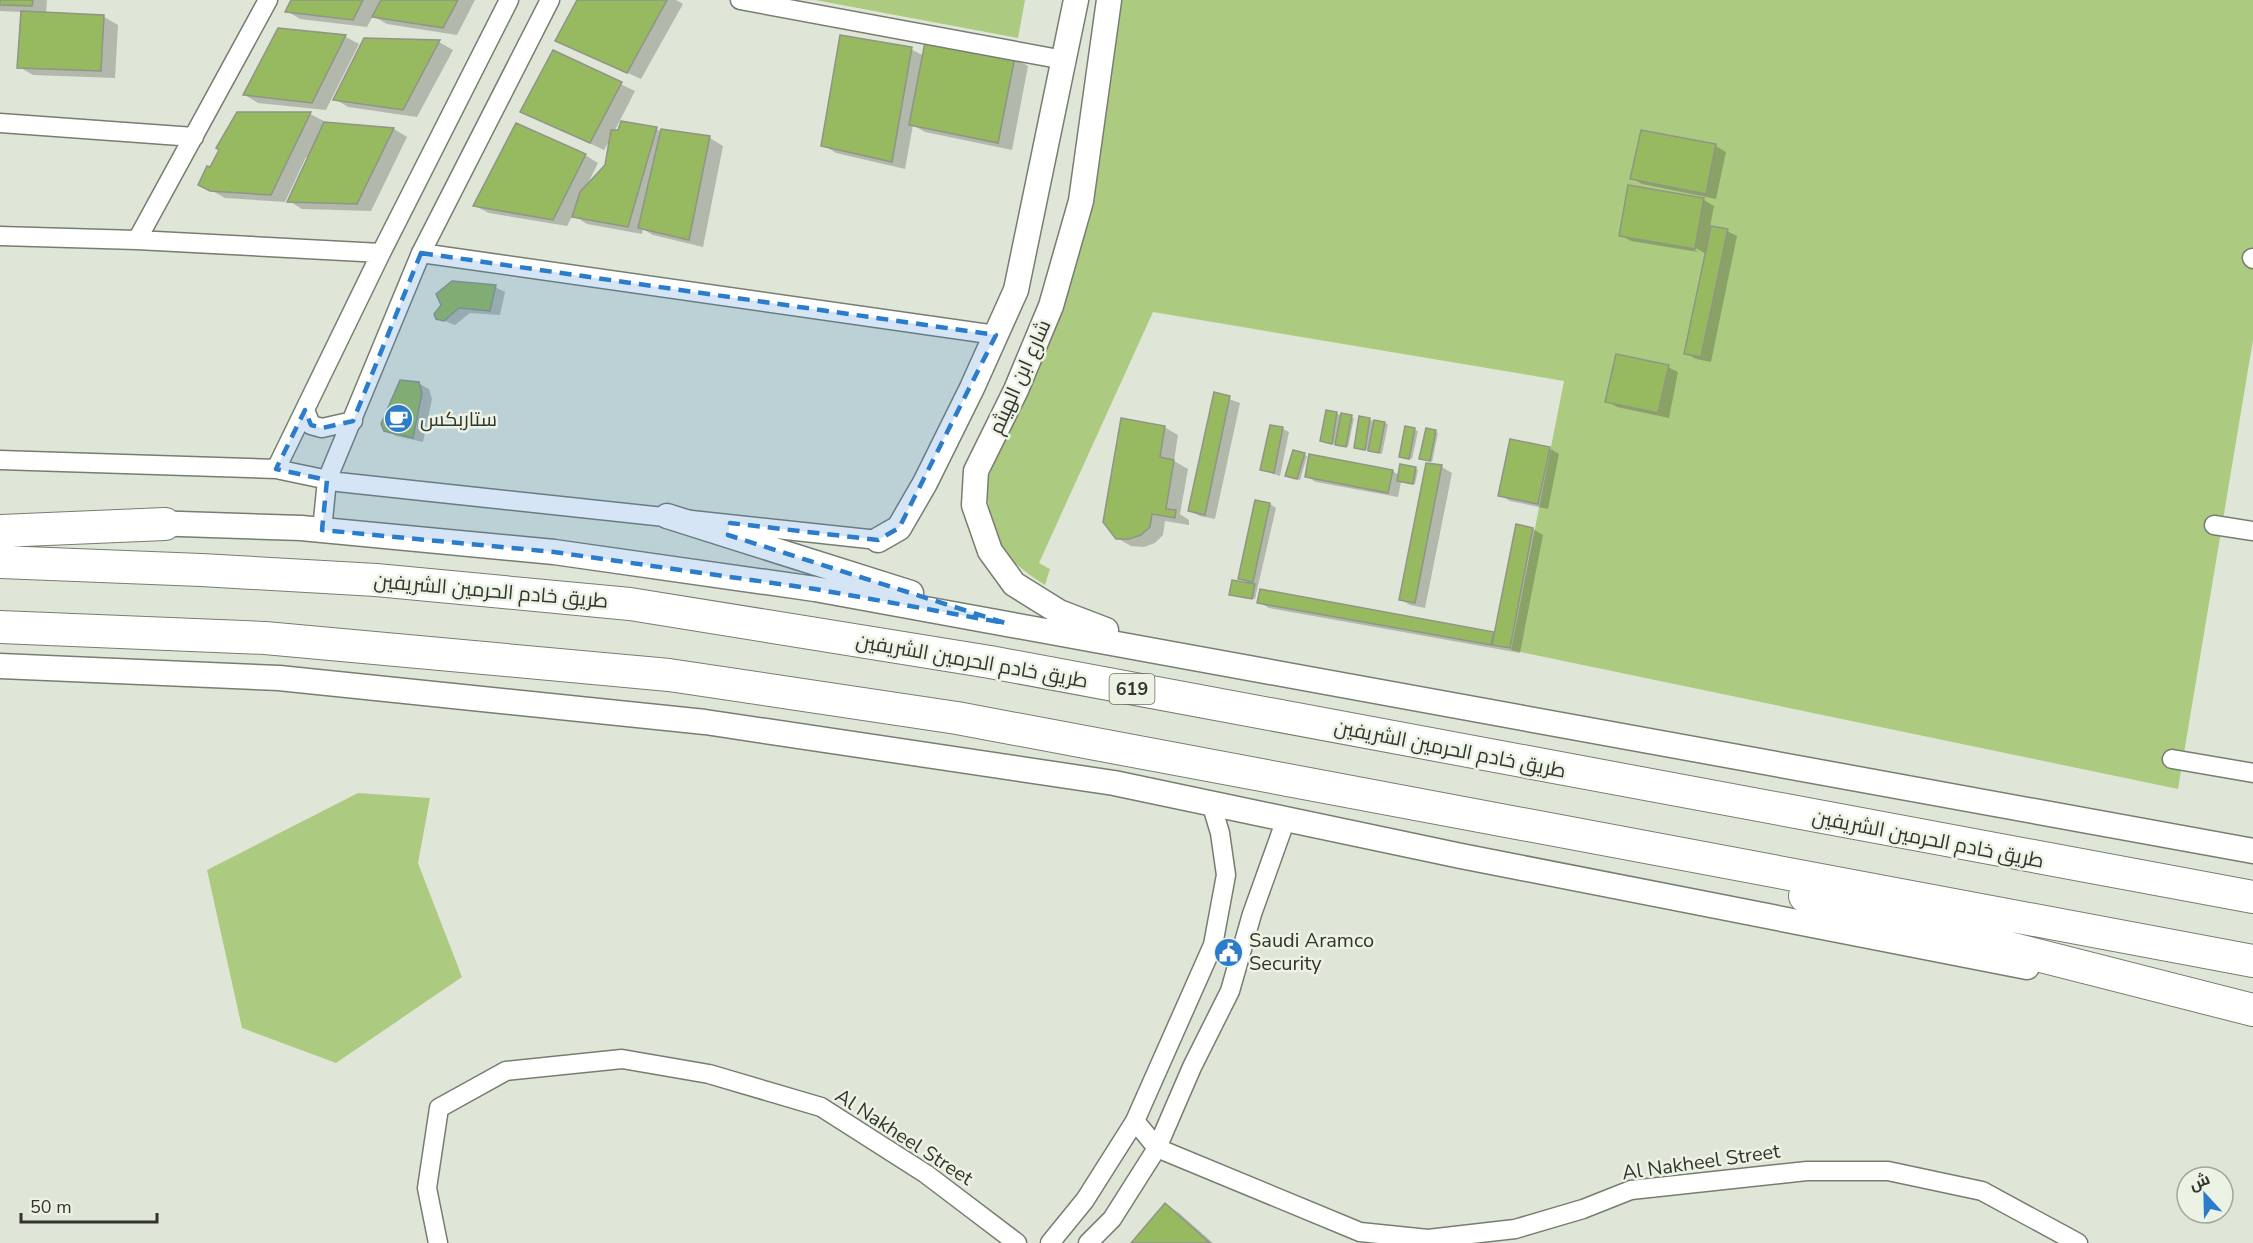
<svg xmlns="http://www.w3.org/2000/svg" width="2253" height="1243" viewBox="0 0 2253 1243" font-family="'Nunito Sans',Cairo,sans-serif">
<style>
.green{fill:#adcb80}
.shadow{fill:#0003}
.building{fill:#97b95f;stroke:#8f9587;stroke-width:1.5}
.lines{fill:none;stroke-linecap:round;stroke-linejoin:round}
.street-casing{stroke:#777d70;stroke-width:21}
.secondary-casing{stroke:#777d70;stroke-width:27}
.highway-casing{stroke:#777d70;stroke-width:34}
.street{stroke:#fff;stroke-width:18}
.secondary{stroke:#fff;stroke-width:24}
.highway{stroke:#fff;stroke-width:32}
.marked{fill:#2b7ccb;fill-opacity:0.2;stroke:#2b7ccb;stroke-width:4.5;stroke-dasharray:12 8;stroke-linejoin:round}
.labels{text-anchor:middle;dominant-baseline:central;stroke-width:5;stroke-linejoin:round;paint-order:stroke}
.shield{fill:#ecf3e4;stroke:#6a6d65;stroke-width:1.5}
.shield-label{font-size:18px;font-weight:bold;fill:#32342e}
.street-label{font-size:20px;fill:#32342e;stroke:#ecf3e4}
.poi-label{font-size:20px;fill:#32342e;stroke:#ecf3e4;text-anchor:start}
</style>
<rect width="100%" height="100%" fill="#dfe6d7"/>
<!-- green -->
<path class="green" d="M815 0H1025L1018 38Z
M1121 0H2253V340L2178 789 1511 650 1564 381 1153 312 1039 563 1050 569 1045 585C998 556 986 533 988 478L1054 325 1108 79Z
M358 793 430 798 418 863 462 977 336 1063 242 1028 207 870Z"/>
<!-- shadow -->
<path class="shadow" d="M0 0H47L46 14 104 17 118 25 115 78 33 75 19 67 22 12 0 11Z
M292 0H475L457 35 387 24 373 16 367 27 300 19 287 11Z
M579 0H676L683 4 641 79 557 41Z
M279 29 346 37 359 44 326 110 258 103 245 95Z
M365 40 439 42 453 50 417 117 348 107 335 99Z
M911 49 924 56 1014 58 1028 66 1012 150 925 132 913 125 905 169 836 153 823 145Z
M554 52 635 91 614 132 656 129 662 132 710 138 723 146 703 247 653 235 643 229 642 234 587 224 573 215 567 226 489 213 475 206 585 155 598 163 588 183 606 165 611 138 604 150 522 111Z
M237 113 310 114 324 121 323 124 394 129 407 137 371 211 302 209 289 201 309 158 306 157 285 202 225 198 200 184 211 169Z
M1716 146 1726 152 1716 199 1642 184 1632 178Z
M1629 187 1704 200 1714 206 1710 227 1727 231 1737 236 1711 362 1696 359 1686 353 1706 254 1689 244 1688 246 1698 252 1631 241 1620 235Z
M495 287 505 292 500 315 470 313 455 325 437 318Z
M1668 367 1678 372 1669 418 1617 407 1607 401Z
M418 383 429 389 432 399 423 442 396 436 385 430Z
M1215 394 1240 403 1215 519 1200 516 1190 511Z
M1328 412 1354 418 1348 447 1325 442Z
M1361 418 1388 424 1382 454 1355 447Z
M1164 427 1178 435 1174 461 1188 469 1180 514 1189 520V525L1165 521 1163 535 1155 543 1144 547 1131 546 1117 538Z
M1406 428 1418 431 1412 459 1403 457Z
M1283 429 1289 432 1280 476 1262 470Z
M1427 430 1438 433 1432 462 1424 460Z
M1549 448 1559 454 1548 509 1510 501 1500 495Z
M1304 455 1307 456 1300 480 1290 477Z
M1427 464 1442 467 1452 473 1425 608 1410 605 1400 599Z
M1415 469 1418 470 1415 484 1401 482 1398 497 1316 482 1306 476 1392 471 1399 475Z
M1270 504 1276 508 1255 599 1234 596 1250 584 1240 578Z
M1533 529 1543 535 1520 653 1269 608 1259 602 1261 591 1496 634Z
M1166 1205 1179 1213 1213 1243H1133Z"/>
<!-- building -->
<path class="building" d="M0 0H33L32 6 0 5Z
M291 0H363L353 20 285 12Z
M381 0H458L443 28 372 17Z
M577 0H667L627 73 555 41Z
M21 11 104 15 101 71 17 68Z
M278 28 346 35 312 103 243 95Z
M840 35 912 47 892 162 821 146Z
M364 38 440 40 403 110 333 100Z
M925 42 1015 57 998 143 909 125Z
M553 50 622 82 590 143 520 112Z
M237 112H311L271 195 210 191 198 185 207 166 210 167 219 150 216 148Z
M621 121 657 127 628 227 572 217 580 192 605 165 611 130H618Z
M324 122 394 128 357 204 287 202Z
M516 123 586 154 553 220 473 206Z
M661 129 710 136 689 240 638 228Z
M1641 130 1716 144 1706 194 1630 179Z
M1628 185 1704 198 1695 249 1619 236Z
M1711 226 1728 229 1701 357 1684 354Z
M452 281 496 285 490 311 459 308 444 321 436 319 434 314 441 305 436 294Z
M1616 354 1669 365 1658 413 1605 402Z
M400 380 419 382 422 393 413 438 384 431 381 424Z
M1214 392 1230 396 1205 515 1188 511Z
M1326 410 1337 412 1332 444 1320 441Z
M1341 413 1352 415 1346 447 1335 445Z
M1359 416 1370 418 1365 450 1354 448Z
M1121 418 1165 426 1160 457 1174 460 1166 509 1176 510 1175 518 1152 514 1150 527 1141 535 1129 539H1116L1103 522Z
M1374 420 1385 422 1379 453 1368 451Z
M1270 425 1283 427 1274 473 1260 470Z
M1405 426 1415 428 1409 459 1399 457Z
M1426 428 1436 430 1430 461 1419 459Z
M1510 439 1550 447 1538 504 1498 496Z
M1293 450 1305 453 1297 479 1285 476Z
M1309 454 1393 470 1388 493 1305 477Z
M1426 463 1442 465 1415 603 1399 600Z
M1400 464 1416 467 1413 484 1397 481Z
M1255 500 1270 503 1253 582 1238 579Z
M1516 524 1533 528 1510 648 1492 645Z
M1232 580 1255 584 1252 599 1229 595Z
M1260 589 1494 632 1491 645 1257 603Z
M1165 1203 1210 1243H1131Z"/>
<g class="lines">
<defs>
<path id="street" d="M740 0 1064 60
M0 123 194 137
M0 236 137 240 381 253
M137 240 268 0
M421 253 996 335
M2252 258 2253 259
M305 410 311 425 322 428 353 421
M0 460 276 469 338 482 878 540
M276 469 381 253 509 0
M2214 525 2253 531
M322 530 327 480 421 253 550 0
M2172 759 2253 773
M1135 1121 1157 1148 1360 1232 1428 1239 1515 1229 1583 1209 1631 1190 1807 1171H1888L1982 1191 2078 1243
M438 1243 427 1188 439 1108 506 1071 622 1059 709 1074 821 1107 926 1174 1017 1243
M1050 1243 1085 1200 1135 1121 1213 945 1226 875 1220 833 1211 803
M1088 1243 1112 1219 1157 1148 1192 1067 1230 991 1252 914 1286 819"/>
<path id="secondary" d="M667 516 911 593
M150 523 301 528 554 552 815 589 2253 851
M878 540 899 528 925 483 972 388 1016 290 1076 0
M1106 630 1059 612 1014 584 990 551 974 505 976 471 1016 390 1051 306 1081 201 1109 0
M0 666 279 678 705 722 1114 783 1461 856 2027 967"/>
<path id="highway" d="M0 531 165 524
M0 562 201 570 376 580 630 604 990 662 2253 897
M0 627 265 638 669 675 957 718 2253 961
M1805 896 2253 1010"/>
</defs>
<!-- street casing -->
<use href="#street" class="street-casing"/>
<!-- secondary casing -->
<use href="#secondary" class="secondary-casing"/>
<!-- highway casing -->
<use href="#highway" class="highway-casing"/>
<!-- street -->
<use href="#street" class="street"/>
<!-- secondary -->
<use href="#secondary" class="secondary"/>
<!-- highway -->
<use href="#highway" class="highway"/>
</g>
<!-- marked area -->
<path class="marked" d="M421 253 996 335 899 528 878 540 730 523 728 535 1005 623 815 589 554 552 322 530 327 480 276 469 305 410 311 425 322 428 353 421Z"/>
<!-- icons -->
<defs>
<symbol id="cafe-disc" viewBox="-11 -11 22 22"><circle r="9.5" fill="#2b7ccb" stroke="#ecf3e4"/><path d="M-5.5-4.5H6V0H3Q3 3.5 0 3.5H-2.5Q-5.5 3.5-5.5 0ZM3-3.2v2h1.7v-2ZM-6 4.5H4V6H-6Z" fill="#fff"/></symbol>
<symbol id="civic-disc" viewBox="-11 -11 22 22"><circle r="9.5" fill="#2b7ccb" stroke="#ecf3e4"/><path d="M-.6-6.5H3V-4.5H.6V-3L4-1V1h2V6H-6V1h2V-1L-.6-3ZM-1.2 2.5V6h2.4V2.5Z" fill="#fff"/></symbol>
</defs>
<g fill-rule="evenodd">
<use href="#cafe-disc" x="382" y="402" width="33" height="33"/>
<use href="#civic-disc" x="1212" y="936" width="33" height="33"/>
</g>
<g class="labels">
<!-- shield labels -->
<rect class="shield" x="1109.5" y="674" width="45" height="30" rx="4.5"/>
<g class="shield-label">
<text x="1132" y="689">619</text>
</g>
<!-- street labels -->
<g class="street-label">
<text transform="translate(1020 377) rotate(-66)">شارع ابن الهيثم</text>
<text transform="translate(491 591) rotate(5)">طريق خادم الحرمين الشريفين</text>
<text transform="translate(972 661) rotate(10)">طريق خادم الحرمين الشريفين</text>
<text transform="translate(1450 749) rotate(11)">طريق خادم الحرمين الشريفين</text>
<text transform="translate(1928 839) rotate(11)">طريق خادم الحرمين الشريفين</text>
<text transform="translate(904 1137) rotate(33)">Al Nakheel Street</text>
<text transform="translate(1701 1162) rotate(-8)">Al Nakheel Street</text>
</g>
<!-- poi labels -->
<g class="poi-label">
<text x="420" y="419">ستاربكس</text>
<text x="1249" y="940">Saudi Aramco<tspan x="1249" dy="23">Security</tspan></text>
</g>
</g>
<!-- north arrow -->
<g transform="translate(2205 1195) rotate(338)"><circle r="28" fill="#ecf3e4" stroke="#a2a79b" stroke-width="1.5"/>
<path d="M0-4.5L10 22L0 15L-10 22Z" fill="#2b7ccb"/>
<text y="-9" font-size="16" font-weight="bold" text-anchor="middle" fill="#32342e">ش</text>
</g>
<!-- scale -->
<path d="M21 1213v9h136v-9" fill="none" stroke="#32342e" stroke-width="3"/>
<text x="30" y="1213" font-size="18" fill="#32342e" stroke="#ecf3e4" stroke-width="4.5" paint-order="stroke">50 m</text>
</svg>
